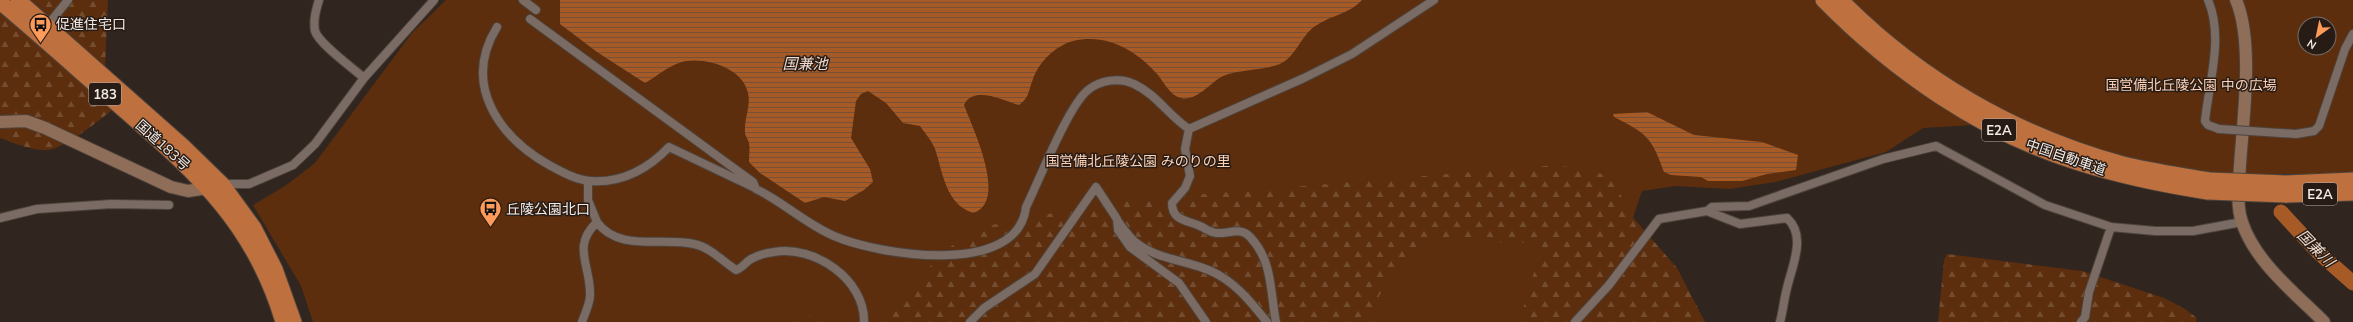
<svg xmlns="http://www.w3.org/2000/svg" width="2353" height="322" viewBox="0 0 2353 322" font-family="Mulish,'Noto Sans JP',sans-serif">
<style>
.green{fill:#5c2e0d;fill-rule:evenodd}
.forest{fill:url(#forest-firs)}
.water{fill:url(#water-rules)}
.lines{fill:none;stroke-linecap:round;stroke-linejoin:round}
.river{stroke:#a65b27;stroke-width:15}
.street-casing{stroke:#4d443d;stroke-width:10}
.secondary-casing{stroke:#4d443d;stroke-width:14}
.highway-casing{stroke:#4d443d;stroke-width:17}
.street{stroke:#7a6c64;stroke-width:8}
.secondary{stroke:#8e6d59;stroke-width:12}
.highway{stroke:#be703e;stroke-width:15}
.street-bridge-casing{stroke:#4d443d;stroke-width:10;stroke-linecap:butt}
.highway-bridge-casing{stroke:#4d443d;stroke-width:17;stroke-linecap:butt}
.street-bridge{stroke:#7a6c64;stroke-width:8}
.highway-bridge{stroke:#be703e;stroke-width:15}
.labels{text-anchor:middle;dominant-baseline:central;stroke-width:3;stroke-linejoin:round;paint-order:stroke}
.shield{fill:#271c15;stroke:#b5aca7;stroke-width:1}
.shield-label{font-size:13px;font-weight:bold;fill:#f2eae5}
.poi-label{font-size:14px;fill:#f2eae5;stroke:#271c15;text-anchor:start}
.park-label{font-size:14px;fill:#fcd1b8;stroke:#271c15}
.street-label{font-size:14px;fill:#f2eae5;stroke:#271c15}
.water-label{font-size:15px;font-style:italic;fill:#efdacd;stroke:#271c15}
</style>
<defs>
<pattern id="forest-firs" width="22" height="20" patternUnits="userSpaceOnUse"><rect width="22" height="20" fill="#5c2e0d"/><path d="M5 1l3.5 6h-7zM16 11l3.5 6h-7z" fill="#744c30"/></pattern>
<pattern id="water-rules" width="6" height="5" patternUnits="userSpaceOnUse"><rect width="6" height="5" fill="#a65b27"/><path d="M0 2.5h6" fill="none" stroke="#785036"/></pattern>
</defs>
<rect width="100%" height="100%" fill="#31261f"/>
<!-- green -->
<path class="green" d="M446 0H2353V172L2326 174H2211L2159 166 2082 145 2023 122 1923 128 1886 152 1775 182 1729 189 1676 186 1642 191 1624 244 1531 322H313L301 286 253 205 285 186 315 163 412 33ZM2305 24H2329V48H2305Z"/>
<!-- forest -->
<path class="forest" d="M0 0H108L105 68 135 92C116 106 69 148 48 150 31 151 15 143 0 138Z
M1556 165 1588 170 1605 175 1615 182 1629 213 1677 268 1705 322H1519L1543 243 1436 241 1412 252 1394 273 1379 296 1369 322H861L874 319 899 302 943 252 966 236 992 225 1109 202Z
M1947 254 2082 271 2164 298 2185 309 2197 318 2196 322H1938L1944 260Z
M813 316 838 322H786Z"/>
<!-- water -->
<path class="water" d="M560 0H1362C1349 14 1332 15 1317 25 1301 34 1297 56 1280 64 1265 70 1240 69 1223 76 1211 82 1196 102 1181 98 1171 96 1164 83 1158 75 1136 50 1107 33 1073 41 1055 46 1039 62 1033 79 1028 91 1030 97 1019 105 1003 100 973 85 964 105 972 127 1009 202 973 213 945 204 943 172 935 149 932 141 925 133 920 126L903 123 886 103 868 91 861 94 856 101 851 138 870 169 873 182 864 190 845 201 824 197 805 203 760 173 749 162C749 156 750 149 749 143 748 139 745 136 745 132 744 119 751 106 748 93 743 67 701 55 679 63 667 67 656 77 645 83L597 52 560 24Z
M1647 112 1694 135 1762 142 1798 155 1796 170 1767 174 1742 181H1708L1701 177 1671 175 1664 172C1651 136 1647 134 1614 117L1613 114Z"/>
<g class="lines">
<!-- river -->
<path class="river" d="M2281 212 2319 253 2353 283"/>
<defs>
<path id="street" d="M319 0C316 10 313 20 315 31 319 44 353 68 364 78
M523 0 536 10
M2208 0C2224 37 2209 82 2205 121L2208 125 2219 129
M530 19 735 169 753 182 756 189C783 202 806 224 834 236 878 255 1018 278 1026 207 1039 181 1068 106 1088 90 1100 80 1120 77 1134 84 1156 94 1169 116 1189 129
M47 26 68 0
M497 27C462 84 498 136 549 165 562 172 576 180 591 181 622 183 648 169 669 147L755 188
M1189 129 1304 78 1352 54 1434 0
M1189 129 1185 149 1190 176 1185 188 1172 203C1172 221 1187 220 1200 226 1205 228 1210 233 1217 233 1229 234 1241 226 1251 238 1273 262 1270 292 1276 322
M2296 134 2314 131 2319 126 2345 49 2353 34
M222 184H249L293 165 315 144 364 78 434 0
M0 218 37 209 112 204 169 205
M1117 220C1122 227 1128 235 1134 241 1158 262 1196 260 1222 277 1241 289 1253 305 1267 322
M597 222C618 252 663 237 694 244 710 247 722 261 736 270 741 269 746 262 751 259 758 255 766 253 774 252 814 245 865 279 864 322
M582 322C585 313 590 304 590 295 591 265 571 247 597 222L588 200V181
M970 322 984 308 1035 274 1096 187 1117 219 1118 230 1130 247 1179 283 1206 322
M1575 322 1609 285 1659 219 1707 211
M1780 322C1783 311 1784 299 1787 288 1792 266 1807 236 1787 218L1740 224 1707 211 1712 207 1749 206 1883 159 1936 146 2045 205 2111 227 2155 231H2193L2242 222
M2081 322 2085 317 2089 292 2111 227"/>
<path id="secondary" d="M2236 0C2254 42 2243 119 2240 165 2239 183 2236 205 2242 222 2255 262 2295 293 2324 322
M0 122 26 121 45 128 171 187 188 191 214 187"/>
<path id="highway" d="M18 0 183 146 222 184 254 228 275 269 294 322
M1823 0C1893 71 1980 132 2076 162 2119 176 2163 185 2208 192
M1841 0C1919 79 2016 135 2123 164 2151 171 2181 175 2209 180
M0 2C39 35 78 70 117 104 193 171 253 220 283 322
M2286 183 2353 180
M2286 195 2353 193"/>
</defs>
<!-- street casing -->
<use href="#street" class="street-casing"/>
<!-- secondary casing -->
<use href="#secondary" class="secondary-casing"/>
<!-- highway casing -->
<use href="#highway" class="highway-casing"/>
<!-- street -->
<use href="#street" class="street"/>
<!-- secondary -->
<use href="#secondary" class="secondary"/>
<!-- highway -->
<use href="#highway" class="highway"/>
<defs>
<path id="street-bridge" d="M2219 129 2296 134"/>
<path id="highway-bridge" d="M2209 180 2286 183
M2208 192 2286 195"/>
</defs>
<!-- street-bridge casing -->
<use href="#street-bridge" class="street-bridge-casing"/>
<!-- highway-bridge casing -->
<use href="#highway-bridge" class="highway-bridge-casing"/>
<!-- street-bridge -->
<use href="#street-bridge" class="street-bridge"/>
<!-- highway-bridge -->
<use href="#highway-bridge" class="highway-bridge"/>
</g>
<!-- icons -->
<defs>
<symbol id="bus-pin" viewBox="-11 -11 22 30"><path d="M0 17L-7.5 6A9.5 9.5 0 1 1 7.5 6Z" fill="#ff9b5a" stroke="#271c15"/><path d="M-5-6H5V4H4V6H2V4H-2V6H-4V4H-5ZM-3.5-4V0h7V-4ZM-3.5 1.2v1.5H-2V1.2ZM2 1.2v1.5H3.5V1.2Z" fill="#111"/></symbol>
</defs>
<g fill-rule="evenodd">
<use href="#bus-pin" x="28" y="12" width="25" height="34"/>
<use href="#bus-pin" x="478" y="196" width="25" height="34"/>
</g>
<g class="labels">
<!-- shield labels -->
<g class="shield">
<rect x="89" y="83" width="32" height="22" rx="3"/>
<rect x="1982" y="119" width="34" height="22" rx="3"/>
<rect x="2303" y="183" width="34" height="22" rx="3"/>
</g>
<g class="shield-label">
<text x="105" y="94">183</text>
<text x="1999" y="130">E2A</text>
<text x="2320" y="194">E2A</text>
</g>
<!-- poi labels -->
<g class="poi-label">
<text x="56" y="24">促進住宅口</text>
<text x="506" y="209">丘陵公園北口</text>
</g>
<!-- park labels -->
<g class="park-label">
<text x="2191" y="85">国営備北丘陵公園 中の広場</text>
<text x="1138" y="161">国営備北丘陵公園 みのりの里</text>
</g>
<!-- street labels -->
<g class="street-label">
<text transform="translate(163 145) rotate(42)">国道183号</text>
<text transform="translate(2066 157) rotate(19)">中国自動車道</text>
</g>
<!-- water labels -->
<g class="water-label">
<text x="805" y="63">国兼池</text>
<text transform="translate(2316 248) rotate(45)">国兼川</text>
</g>
</g>
<!-- north arrow -->
<g transform="translate(2317 36) rotate(213)"><circle r="19" fill="#271c15" stroke="#786e68"/>
<path d="M0-3L7 15L0 10L-7 15Z" fill="#ff9b5a"/>
<text y="-6" font-size="11" font-weight="bold" text-anchor="middle" fill="#f2eae5">N</text>
</g>
</svg>
